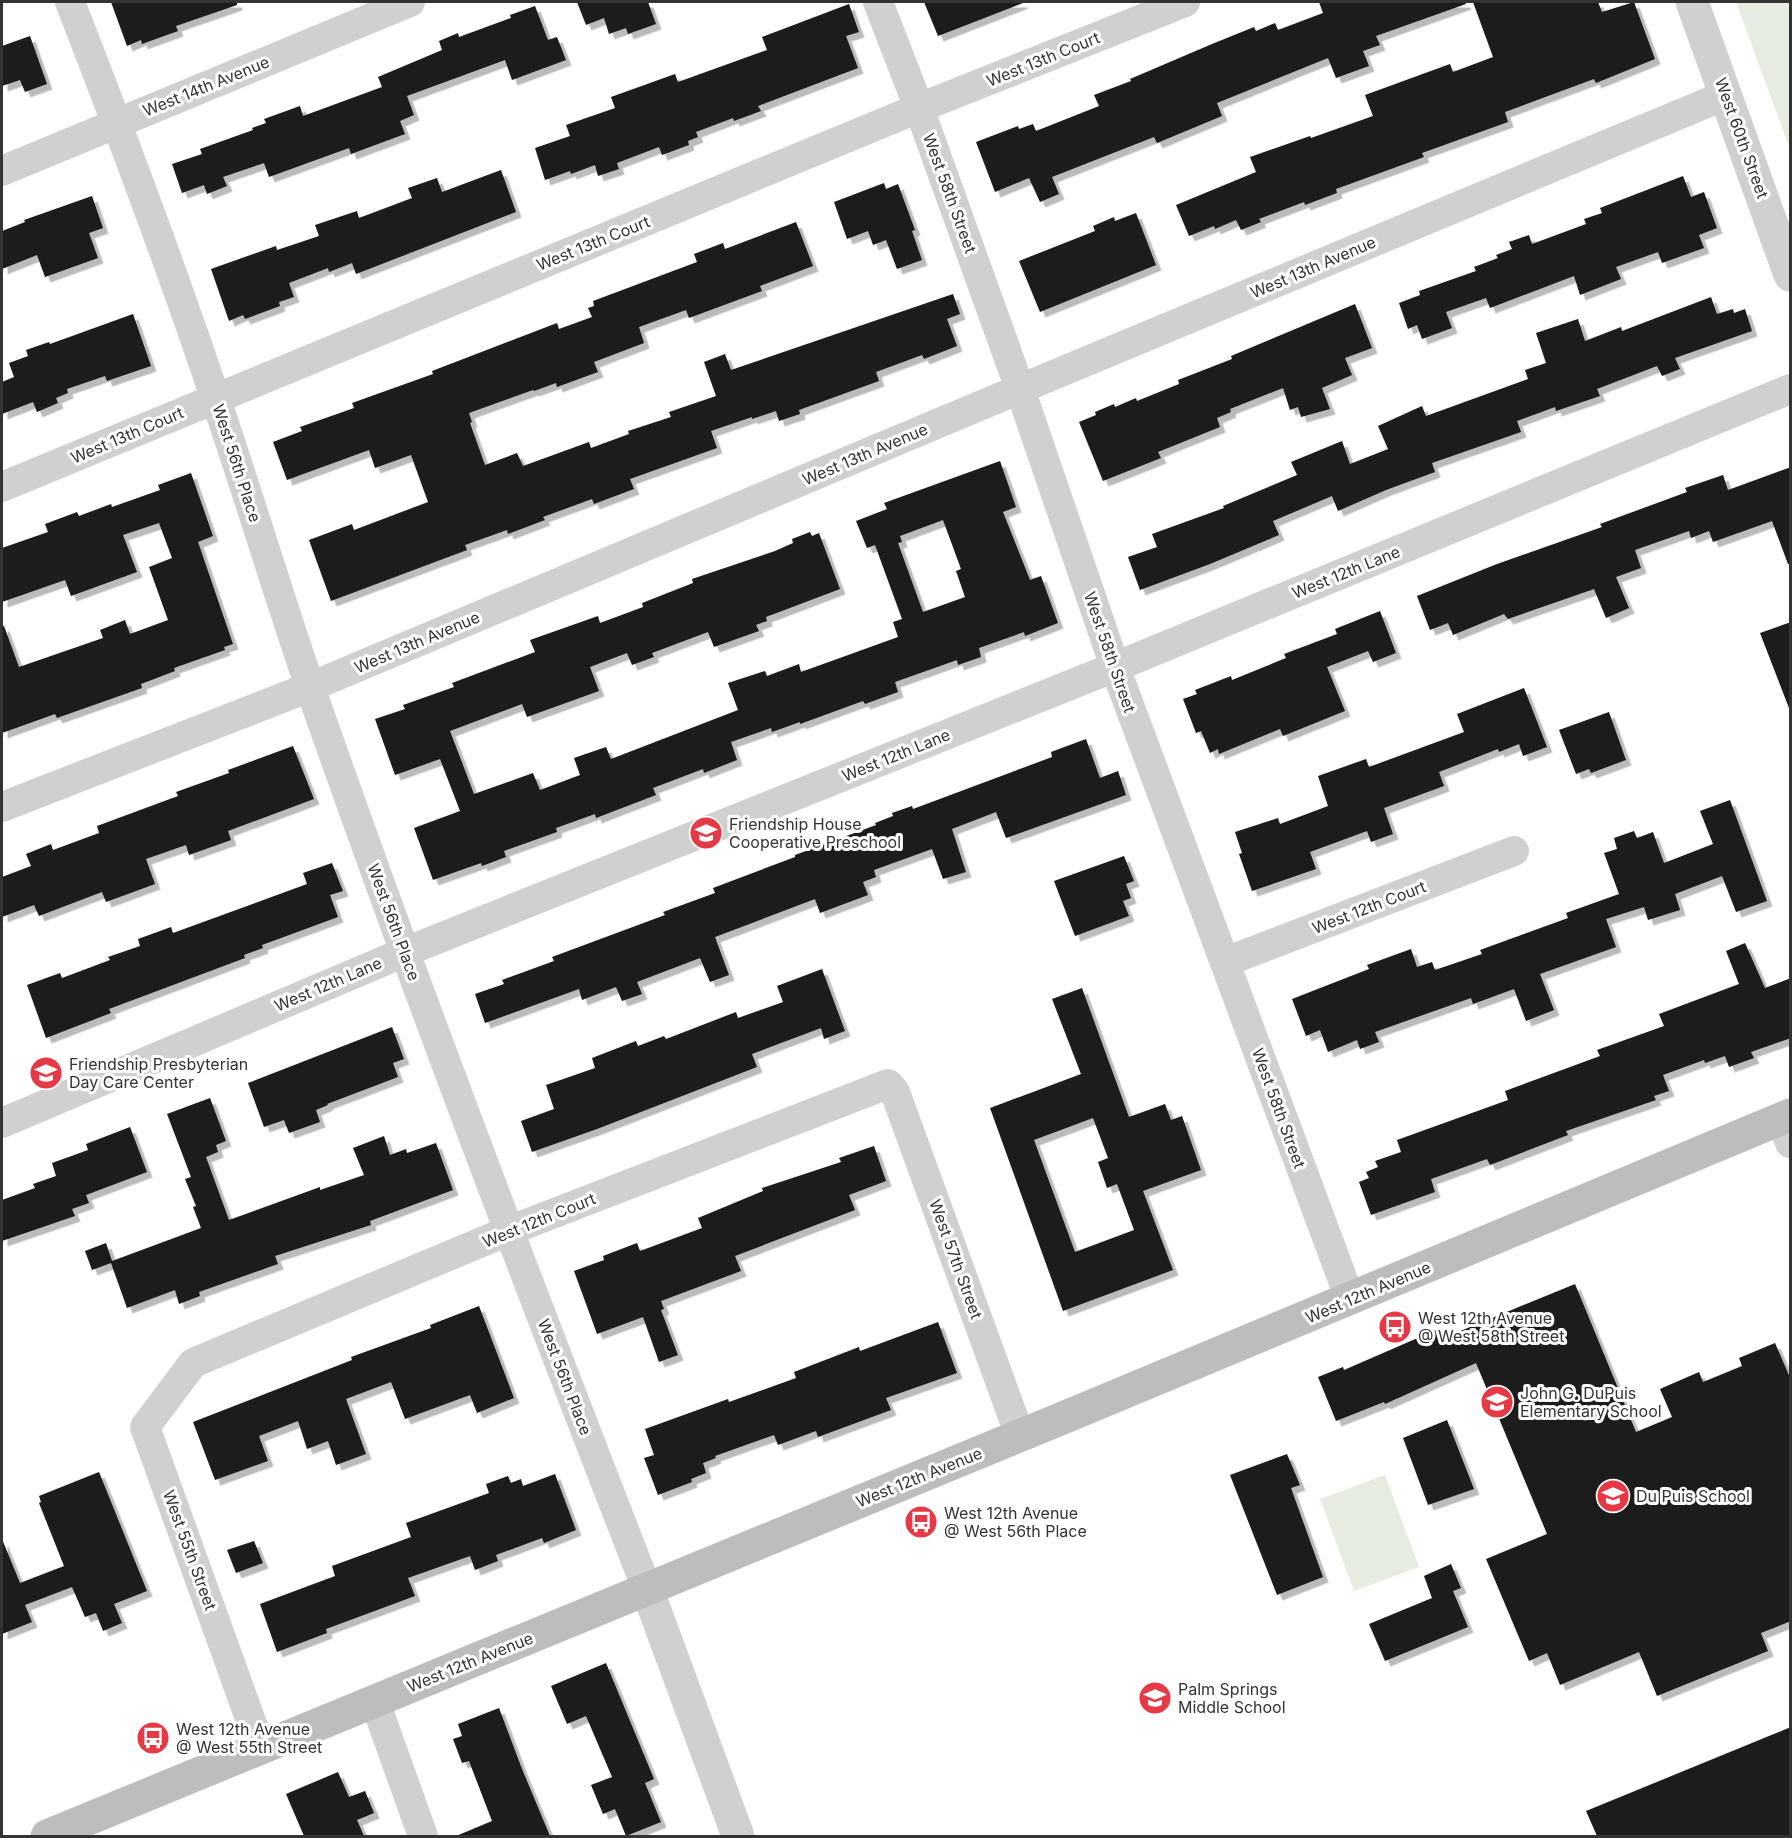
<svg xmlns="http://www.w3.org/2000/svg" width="1792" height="1838" viewBox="0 0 1792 1838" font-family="Inter,sans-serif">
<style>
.green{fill:#e6ecdf}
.building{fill:#1a1a1a;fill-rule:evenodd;filter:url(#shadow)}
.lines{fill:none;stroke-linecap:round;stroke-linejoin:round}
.minor{stroke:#d0d0d0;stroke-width:30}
.tertiary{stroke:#d0d0d0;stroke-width:33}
.secondary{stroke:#bdbdbd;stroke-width:33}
.labels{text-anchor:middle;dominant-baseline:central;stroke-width:6;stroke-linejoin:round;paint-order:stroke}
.street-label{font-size:16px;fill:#333;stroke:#fff}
.poi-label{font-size:16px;fill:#333;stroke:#fff;text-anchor:start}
</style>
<defs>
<filter id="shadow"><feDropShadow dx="5.5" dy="5.5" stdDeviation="0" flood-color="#0004"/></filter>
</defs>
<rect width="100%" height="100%" fill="#fff"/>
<!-- green -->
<path class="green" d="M1736 2H1790V149Z
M1385 1475 1419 1567 1354 1591 1320 1499Z"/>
<!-- building -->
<path class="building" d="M111 2H237V5L176 26 178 31 142 44 141 40 127 46Z
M577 2H648L656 24 628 34 626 28 609 34 604 18 586 25Z
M924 2H1022L1023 3 938 36Z
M1319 2H1465L1466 4 1376 36 1380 45 1363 51 1369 66 1336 78 1328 58 1217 103 1222 116 1157 143 1154 137 1052 177 1059 194 1040 202 1029 178 995 192 976 142 1018 126 1019 129 1033 124 1036 131 1099 106 1094 95 1131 81 1130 79 1212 44 1254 27 1256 31 1275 23 1278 30 1323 13Z
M1473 2H1598L1602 12 1634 2 1655 59 1596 83 1594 79 1505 112 1508 122 1422 153 1424 157 1336 189 1337 193 1305 205 1304 202 1259 219 1261 222 1241 230 1236 220 1215 229 1214 226 1189 236 1176 205 1256 172 1250 157 1310 136 1311 138 1373 116 1365 95 1450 64 1453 72 1493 57Z
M849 4 859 32 846 36 858 68 758 106 761 111 734 121 733 118 696 132 698 137 688 141 689 145 662 155 659 147 617 163 619 169 598 176 595 165 571 174 570 171 545 180 535 148 570 136 566 125 615 108 611 97 675 74 678 82 767 50 762 37Z
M535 6 548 40 557 37 566 60 512 80 505 60 407 96 414 115 400 121 405 134 351 154 349 148 269 177 264 163 223 177 227 186 207 194 204 185 182 193 172 164 202 154 200 149 253 130 252 128 266 123 264 119 300 106 303 116 382 87 378 77 442 50 439 41 458 33 459 37 511 18 510 15Z
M30 36 47 84 25 92 20 80 2 86V46Z
M501 170 516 212 356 274 352 263 329 272 328 268 289 283 294 297 279 302 280 306 245 319 243 315 229 321 211 269 276 246 277 250 319 236 315 225 357 211 359 218 412 198 408 188 437 178 442 192Z
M1683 176 1691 197 1704 192 1717 228 1699 235 1704 248 1662 263 1658 252 1616 267 1621 279 1580 295 1574 276 1490 308 1486 298 1446 312 1452 328 1422 339 1417 325 1408 329 1399 303 1420 295 1419 291 1476 271 1474 267 1498 258 1496 255 1512 249 1509 242 1529 235 1532 244 1586 224 1584 219 1602 213 1600 208Z
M884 183 886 189 898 184 915 230 912 231 922 260 897 269 886 240 873 245 868 231 847 239 834 202Z
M92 196 103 228 89 233 98 258 45 277 37 255 2 269V231L25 222 24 220Z
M1136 213 1156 265 1040 312 1019 261 1095 231 1093 226 1114 217 1115 221Z
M796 222 813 266 760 286 762 291 689 318 686 310 639 327 644 343 594 362 598 372 557 387 556 383 534 391 533 390 469 413 472 422 470 423 485 465 517 453 523 466 589 442 591 448 629 434 628 431 671 417 669 412 716 396 704 362 725 354 731 370 953 294 960 314 947 319 957 346 924 359 922 355 876 372 879 381 799 410 800 414 779 421 776 411 752 419V417L711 431 717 448 630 479 634 489 594 504 592 499 543 517 545 520 508 534 507 530 465 545 467 550 331 601 309 540 352 524 354 530 428 502 411 455 375 468 369 450 287 480 273 442 302 431 300 427 354 408 352 403 433 374 432 371 557 323 559 329 592 317 588 308 594 306 593 301 697 262 694 254 723 243 725 249Z
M1711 297 1717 314 1733 309 1734 313 1745 309 1752 331 1675 358 1680 369 1662 376 1657 366 1597 389 1600 396 1556 411 1555 407 1517 421 1521 432 1432 463 1435 472 1386 490 1338 511 1332 496 1273 521 1279 535 1210 564 1140 590 1128 557 1157 547 1152 534 1224 508 1223 506 1297 475 1291 462 1342 441 1350 464 1388 449 1378 426 1422 406 1426 416 1528 379 1525 370 1546 363 1536 333 1578 319 1585 341 1621 327 1622 331Z
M1355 304 1372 348 1345 358 1352 375 1322 388 1330 409 1301 417 1298 407 1290 410 1283 388 1230 409 1231 412 1217 418 1220 427 1158 452 1161 458 1103 481 1079 422 1096 415 1095 412 1114 404 1115 407 1136 398 1137 401 1179 384 1178 380 1232 359 1231 356Z
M133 314 151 366 107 381 105 376 67 389 68 393 56 398 58 403 37 412 33 402 2 414V382L14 377 9 363 28 356 26 350 49 342 50 344Z
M1000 461 1016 507 1003 512 1030 580 1041 576 1058 623 1025 636 1024 632 979 648 981 657 958 665 957 660 895 682 898 692 865 704 863 701 800 724V722L772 732 771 728 731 742 737 760 704 773 703 769 653 788 656 795 596 818 595 814 556 828 557 832 504 851 506 857 482 866 481 863 433 880 414 828 460 811 440 759 395 775 375 719 405 709 403 705 454 687 452 683 535 652 530 640 598 616 600 623 643 607 642 603 693 583 692 579 775 551 793 543 792 539 810 532 812 536 819 533 840 589 766 617 767 621 756 625 759 631 714 647 708 632 652 653 654 657 632 665 627 653 590 667 599 691 527 717 522 704 450 731 474 794 533 773 540 790 580 775 574 758 606 747 611 759 738 710 728 683 765 671 767 676 799 664 801 672 898 637 893 622 902 619 875 545 867 548 856 521 887 509 884 503ZM943 520 961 569 956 571 965 597 923 612 898 543 902 542 900 536Z
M1791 467V564H1788L1772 521 1713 542 1709 531 1691 538 1689 531 1635 550 1641 568 1616 577 1629 608 1606 618 1594 589 1508 619 1504 614 1453 635 1448 623 1430 630 1417 596 1497 564 1602 527 1600 524 1687 492 1685 488 1723 475 1728 490Z
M191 473 213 536 198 542 233 644 224 647 225 650 174 668 175 671 141 684 142 688 57 718 55 714 2 733V626H4L19 667 103 638 100 630 125 620 130 634 168 620 149 567 172 558 159 523 123 535 137 572 71 596 65 580 2 602V548L48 532 45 524 77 512 79 516 111 504 112 507 160 490 158 485Z
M1380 611 1396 653 1373 662 1368 651 1327 667 1345 711 1283 736 1280 729 1219 754 1218 749 1210 753 1201 731 1196 733 1183 699 1197 694 1195 690 1231 676 1232 680 1286 658 1284 654 1337 634 1335 629Z
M1791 622V707L1789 708 1760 633Z
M1524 688 1547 747 1523 756 1519 744 1499 752 1498 749 1439 772 1444 786 1384 808 1393 834 1371 842 1367 831 1310 852 1316 869 1252 891 1239 854 1242 853 1235 832 1278 818 1280 824 1328 806 1318 776 1366 759 1369 767 1464 732 1457 714Z
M1609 712 1626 760 1591 773 1589 769 1576 774 1559 730Z
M1086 739 1100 778 1118 771 1126 795 1006 838 996 812 952 829 966 872 943 879 932 849 874 870 876 877 863 882 868 895 820 913 815 899 715 937 729 975 710 982 700 958 637 982 642 994 622 1001 616 987 582 1000 579 989 485 1023 475 994 504 984 502 980 554 961 552 957 665 915 663 912 715 893 713 888 795 857V855L876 825 875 823 893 816 892 813 912 806 913 809 1052 757 1051 752Z
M293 746 314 799 228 831 231 840 189 855 186 845 146 859 155 884 106 902 102 892 39 916 34 905 2 917V877L31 866 26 854 51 844 53 850 99 833 97 826 178 796 176 792 229 773 228 770Z
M1730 800 1767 901 1736 912 1722 876 1675 894 1680 910 1648 920 1644 907 1606 919 1616 947 1540 974 1554 1010 1526 1021 1514 989 1473 1004 1471 998 1375 1032 1379 1042 1360 1049 1357 1040 1328 1052 1320 1030 1306 1036 1292 999 1369 969 1367 965 1411 949 1417 967 1432 962 1435 970 1482 954 1480 950 1568 918 1566 913 1619 894 1604 853 1617 849 1614 838 1634 831 1637 838 1653 832 1664 863 1713 844 1700 811Z
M1124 856 1134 881 1126 884 1131 898 1123 901 1129 916 1075 936 1054 881Z
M332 863 343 891 330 895 338 917 262 945 263 948 244 955 245 958 109 1009 111 1013 46 1038 27 985 60 973 62 978 110 960 108 957 140 946 138 939 171 927 173 933 307 884 303 873Z
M1745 943 1765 988 1791 978V1038L1751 1052 1754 1058 1729 1067 1725 1056 1705 1063 1704 1060 1663 1075 1669 1091 1654 1096 1656 1100 1566 1131 1568 1135 1490 1165 1487 1159 1431 1179 1435 1192 1371 1215 1359 1182 1369 1178 1366 1172 1378 1167 1375 1161 1401 1152 1397 1140 1508 1100 1505 1091 1600 1056 1597 1050 1664 1026 1659 1014 1739 984 1726 951Z
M822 969 845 1031 824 1039 821 1028 752 1054 757 1067 597 1129 532 1152 521 1121 554 1109 546 1085 595 1068 592 1058 636 1041 638 1046 664 1036 666 1039 736 1012 738 1018 783 1002 777 986Z
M1082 988 1129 1117 1165 1104 1171 1120 1182 1116 1201 1170 1143 1191 1173 1270 1063 1311 990 1108 1081 1074 1052 999ZM1093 1118 1108 1158 1098 1162 1107 1188 1117 1184 1134 1230 1075 1252 1034 1140Z
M392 1027 404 1059 393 1063 398 1077 327 1104 328 1105 316 1110 320 1122 289 1133 284 1120 264 1127 248 1083Z
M210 1098 226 1141 216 1145 218 1152 206 1157 229 1220 320 1187V1190L364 1175 353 1148 384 1136 390 1155 406 1149 407 1153 436 1143 453 1190 370 1221 371 1225 275 1256 278 1264 199 1292 200 1296 179 1304 175 1290 127 1308 111 1263 92 1270 85 1251 106 1243 112 1261 201 1228 193 1207 196 1206 185 1179 191 1177 167 1114Z
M130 1127 147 1172 86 1195 89 1203 72 1209 75 1216 2 1241V1200L35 1188 33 1184 56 1176 52 1163 88 1150 86 1144Z
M874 1146 886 1181 849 1195 855 1210 735 1256 741 1271 661 1301 664 1309 661 1310 678 1355 659 1362 643 1317 597 1334 574 1271 604 1260 603 1256 637 1243 640 1251 702 1228 698 1218 763 1191 762 1188 841 1162 839 1158Z
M1575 1284 1636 1432 1672 1417 1660 1389 1699 1372 1703 1382 1742 1366 1739 1358 1775 1343 1791 1380V1621L1761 1633 1768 1651 1657 1696 1639 1652 1560 1685 1547 1653 1529 1661 1486 1559 1547 1534 1476 1363 1385 1404 1384 1402 1336 1421 1318 1377 1343 1367 1344 1370 1436 1330 1441 1339Z
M479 1306 514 1398 477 1413 470 1395 405 1419 391 1382 346 1399 366 1454 336 1465 328 1441 307 1449 298 1421 259 1436 268 1461 215 1480 193 1422 352 1360 351 1357 431 1328 430 1325Z
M938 1322 957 1373 886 1398 891 1410 818 1437 816 1431 778 1445 774 1435 715 1456 716 1458 703 1463 706 1473 691 1479 692 1482 658 1495 644 1458 654 1455 645 1429 728 1399 729 1402 796 1378 794 1372 859 1347 860 1351Z
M1447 1420 1474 1489 1428 1505 1403 1438Z
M1287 1454 1300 1485 1291 1488 1323 1577 1277 1595 1230 1475Z
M99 1472 147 1591 114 1604 122 1623 103 1631 96 1613 85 1617 72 1587 25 1605 32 1622 2 1634V1539L20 1583 64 1566 39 1503 41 1502 39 1496Z
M555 1474 576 1530 544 1543 542 1538 496 1555 498 1561 475 1570 470 1556 408 1578 415 1596 326 1629 327 1633 277 1652 260 1604 335 1576 332 1566 411 1537 406 1523 489 1493 486 1484 508 1476 511 1483 521 1479 523 1486Z
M254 1541 263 1563 236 1573 227 1550Z
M1451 1564 1461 1588 1453 1591 1468 1627 1385 1661 1369 1624 1432 1598 1424 1576Z
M606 1663 654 1779 645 1783 661 1822 626 1836 615 1809 603 1814 591 1785 612 1777 586 1716 567 1724 551 1686Z
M499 1708 522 1769 550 1836H456L492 1821 469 1761 462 1763 453 1739 462 1736 458 1724Z
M1791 1727V1836H1597L1586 1811Z
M338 1772 349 1797 365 1791 374 1813 357 1820 364 1836H304L286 1794Z"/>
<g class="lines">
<!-- minor -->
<path class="minor" d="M70 2C121 133 171 266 216 400 249 496 278 594 311 690 417 993 531 1291 647 1589
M878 2 919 108 1020 389 1115 667 1350 1299
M2 171 410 2
M2 487 919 108 1185 2
M2 807 310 687 1020 389 1726 95
M1225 962 1514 851
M1782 1119 1790 1143
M2 1123 405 952 1115 667 1790 389
M375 1702 423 1836
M261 1749 145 1427 193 1363 508 1231 888 1084 895 1092 1020 1436"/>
<!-- tertiary -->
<path class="tertiary" d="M1692 2 1790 275
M647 1589 738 1836"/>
<!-- secondary -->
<path class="secondary" d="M47 1836 1070 1415 1790 1115"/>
</g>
<!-- icons -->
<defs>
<symbol id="school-disc" viewBox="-11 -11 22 22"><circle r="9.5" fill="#e63946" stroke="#fff"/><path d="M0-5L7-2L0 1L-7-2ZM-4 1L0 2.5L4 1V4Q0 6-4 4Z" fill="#fff"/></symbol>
<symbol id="bus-disc" viewBox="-11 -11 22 22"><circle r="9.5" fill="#e63946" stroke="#fff"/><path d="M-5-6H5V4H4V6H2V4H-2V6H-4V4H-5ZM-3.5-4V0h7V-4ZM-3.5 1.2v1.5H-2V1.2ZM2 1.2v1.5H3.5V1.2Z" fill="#fff"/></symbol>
</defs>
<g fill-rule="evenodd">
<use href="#school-disc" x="687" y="814" width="38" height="38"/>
<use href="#school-disc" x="27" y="1054" width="38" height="38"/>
<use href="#bus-disc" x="1376" y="1308" width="38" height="38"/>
<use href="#school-disc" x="1478" y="1383" width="38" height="38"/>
<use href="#school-disc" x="1594" y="1477" width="38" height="38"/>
<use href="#bus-disc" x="902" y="1503" width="38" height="38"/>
<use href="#school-disc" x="1136" y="1679" width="38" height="38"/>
<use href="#bus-disc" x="134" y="1719" width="38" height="38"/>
</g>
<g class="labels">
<!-- street labels -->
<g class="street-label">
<text transform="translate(1043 59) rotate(-22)">West 13th Court</text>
<text transform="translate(206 86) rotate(-22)">West 14th Avenue</text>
<text transform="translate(1742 138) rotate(70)">West 60th Street</text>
<text transform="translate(950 193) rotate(70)">West 58th Street</text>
<text transform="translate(593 243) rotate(-22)">West 13th Court</text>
<text transform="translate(1313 267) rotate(-23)">West 13th Avenue</text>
<text transform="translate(127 435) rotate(-23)">West 13th Court</text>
<text transform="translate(865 454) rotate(-23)">West 13th Avenue</text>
<text transform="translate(237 463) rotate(72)">West 56th Place</text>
<text transform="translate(1346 572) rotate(-22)">West 12th Lane</text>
<text transform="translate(417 642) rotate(-23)">West 13th Avenue</text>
<text transform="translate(1110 652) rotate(71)">West 58th Street</text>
<text transform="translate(896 755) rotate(-22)">West 12th Lane</text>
<text transform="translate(1369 907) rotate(-21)">West 12th Court</text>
<text transform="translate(394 922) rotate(70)">West 56th Place</text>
<text transform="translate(328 984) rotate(-23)">West 12th Lane</text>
<text transform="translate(1279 1108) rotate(70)">West 58th Street</text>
<text transform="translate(539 1220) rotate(-22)">West 12th Court</text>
<text transform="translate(956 1259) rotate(70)">West 57th Street</text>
<text transform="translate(1368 1292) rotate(-23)">West 12th Avenue</text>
<text transform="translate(565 1377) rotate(69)">West 56th Place</text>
<text transform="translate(919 1477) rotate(-22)">West 12th Avenue</text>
<text transform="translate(190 1550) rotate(70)">West 55th Street</text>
<text transform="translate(470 1662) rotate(-22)">West 12th Avenue</text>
</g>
<!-- poi labels -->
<g class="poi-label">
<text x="729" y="824">Friendship House<tspan x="729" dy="18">Cooperative Preschool</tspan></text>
<text x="69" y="1064">Friendship Presbyterian<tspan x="69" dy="18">Day Care Center</tspan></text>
<text x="1418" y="1318">West 12th Avenue<tspan x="1418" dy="18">@ West 58th Street</tspan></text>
<text x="1520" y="1393">John G. DuPuis<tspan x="1520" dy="18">Elementary School</tspan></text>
<text x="1636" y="1496">Du Puis School</text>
<text x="944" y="1513">West 12th Avenue<tspan x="944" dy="18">@ West 56th Place</tspan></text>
<text x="1178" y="1689">Palm Springs<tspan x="1178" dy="18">Middle School</tspan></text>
<text x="176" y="1729">West 12th Avenue<tspan x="176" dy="18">@ West 55th Street</tspan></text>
</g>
</g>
<!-- border -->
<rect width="1792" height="1838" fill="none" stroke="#333333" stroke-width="6"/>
</svg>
